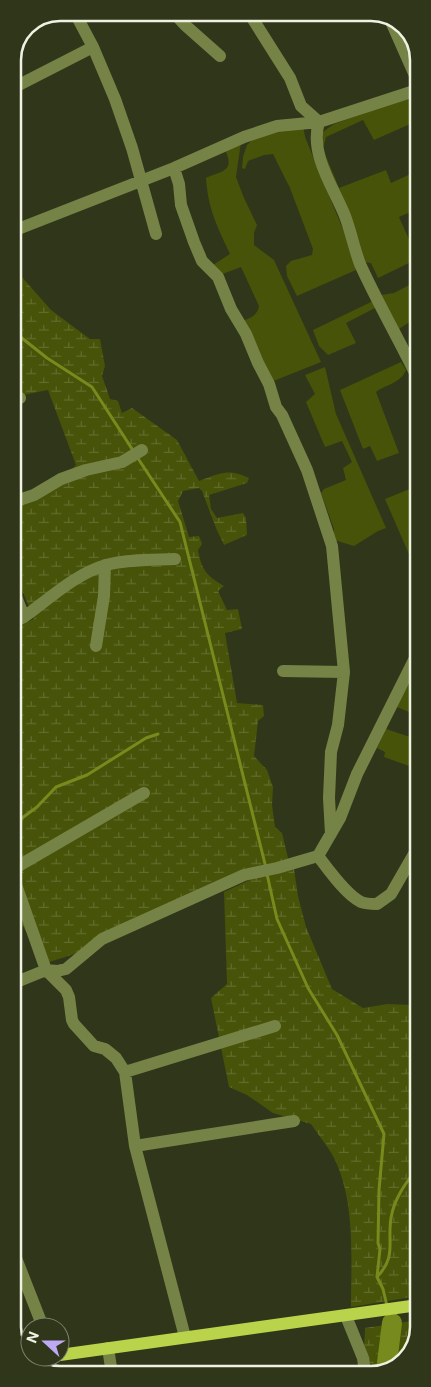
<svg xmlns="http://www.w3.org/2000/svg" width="431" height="1387" viewBox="0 0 431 1387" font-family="Inter,sans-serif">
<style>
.green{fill:#465308}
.wetland{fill:url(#wetland-marsh)}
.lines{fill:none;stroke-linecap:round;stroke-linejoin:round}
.stream{stroke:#778a1d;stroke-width:3}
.river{stroke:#778a1d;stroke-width:20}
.minor{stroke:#768347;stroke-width:12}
.major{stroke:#b9d34b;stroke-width:12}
.rim{fill:none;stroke:#edf2e1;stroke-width:2.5}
</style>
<defs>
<pattern id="wetland-marsh" width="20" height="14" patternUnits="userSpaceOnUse" patternTransform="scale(1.25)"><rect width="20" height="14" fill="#465308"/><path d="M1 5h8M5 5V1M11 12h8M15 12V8" fill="none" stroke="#616c2c"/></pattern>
</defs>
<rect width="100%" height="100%" fill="#30361a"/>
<!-- green -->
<path class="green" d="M407 98 417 102V121L374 140 363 120 326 137 323 149 339 188 386 170 391 183 417 171V209L399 217 412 246 417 245V275L411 262 378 278 371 263 364 262 325 164 320 134 334 124Z
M303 125 305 137 349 244 356 270 297 296 287 276 286 266 291 261 312 255 313 249 290 188 273 154 264 155 248 161 245 169 242 168 243 157 247 145 252 140 281 127Z
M231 139 241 142 236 177 244 198 257 225 254 233V245L274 260 321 362 271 382 240 322C249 318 257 317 259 306L241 267 220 275 213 265 230 254C217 226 208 209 206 178 219 171 235 173 226 152Z
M417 281V317L399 329 381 295 394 293Z
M373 301 375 308 346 323 356 343 328 355 319 346 313 330Z
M401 362 406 370C401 383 387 384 376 392L399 453 377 461 370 446 363 449 340 390Z
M325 367 336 414 386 528 378 531 354 546 334 540V529L321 493 324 489 346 480 343 468 352 462 342 441 325 447 306 402 315 394 305 375Z
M417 486 418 575 385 499Z
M418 664V709L414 714 397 707Z
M386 729 416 739 418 737V750L409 766 384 757 385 752 377 748Z"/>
<!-- wetland -->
<path class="wetland" d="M13 267 51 310 90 339H100L105 366 102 376 110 399 118 401 122 413 132 408 177 440 199 481C220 473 228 468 249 478L247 483 209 495 211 509 217 518 243 513 246 518 247 535 224 545 216 528 202 491 199 488 183 491 178 501 189 537 199 536 202 544 198 550C202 571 206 575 224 586L218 591 227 610 238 609 242 629 225 633 237 703 263 705 264 716 258 721 254 756 267 770 273 787 272 805 275 827 282 833 289 862 244 875 84 951 40 965 31 940 14 911 13 628 34 619 13 568V506L52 491 76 465 48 390 13 397Z
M294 869 298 896 306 927 332 989 363 1008 388 1004 410 1005 418 995V1296L351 1307C351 1259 356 1200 333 1156 327 1145 318 1135 311 1124L273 1113 247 1095 229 1087 211 998 227 984 224 892 256 877Z
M418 1320V1327L408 1356 383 1373H363L365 1328Z"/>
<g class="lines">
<!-- stream -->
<path class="stream" d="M13 331 47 358 92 387 134 452
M137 457 180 522 266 868
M13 822 18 821 37 807 56 787 87 775 146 738 158 734
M267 874 277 919 308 988 337 1035 384 1134 379 1190 378 1243 380 1249 377 1277 383 1289 387 1306
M377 1277C397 1256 387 1243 391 1218 394 1198 406 1183 418 1167
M389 1312 392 1323"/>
<!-- river -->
<path class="river" d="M386 1371 392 1323"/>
<!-- minor -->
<path class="minor" d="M174 13 185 25 220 56
M249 13 290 78 301 106 319 122
M390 19 417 80
M93 47 115 99 132 148 156 234
M13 88 93 47 75 13
M319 122C309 154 334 188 345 216 351 232 354 248 360 264 377 302 399 339 417 377
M174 168 179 184 181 205 194 242 202 261 218 277 231 309 246 334 258 363 269 384 276 407 282 415 307 470 332 546 344 672 338 725 331 752 329 798 331 834
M13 231 174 168 244 137 277 126 319 122 417 90
M13 400 20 398
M13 502 34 495 61 479 86 470 122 462 142 450
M13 589 24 617 13 622
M24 617C49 599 75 574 106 565 128 559 153 560 175 559
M96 646 104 596 105 565
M283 671 344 672
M318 856C328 869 346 895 361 902 366 904 372 904 377 904L391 894 418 847
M14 875 15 870 20 865 144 793
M14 879 46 970 66 990 69 997 72 1020 74 1024 94 1046 105 1049 116 1058 125 1072 135 1146 185 1337
M14 983 46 970 57 971 66 969 102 939 244 875 277 868 318 856 340 818 357 774 418 652
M125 1072 275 1026
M135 1146 294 1121
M14 1253 43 1327
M346 1316 363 1358 365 1373
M108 1348 112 1374"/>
<!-- major -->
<path class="major" d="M60 1355 418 1305
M28 1361 47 1357"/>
</g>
<!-- crop -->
<path d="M0 0H431V1387H0ZM60 21H371A39 39 0 0 1 410 60V1327A39 39 0 0 1 371 1366H60A39 39 0 0 1 21 1327V60A39 39 0 0 1 60 21Z" fill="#30361a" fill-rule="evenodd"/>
<path class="rim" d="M60 21H371A39 39 0 0 1 410 60V1327A39 39 0 0 1 371 1366H60A39 39 0 0 1 21 1327V60A39 39 0 0 1 60 21Z"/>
<!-- north arrow -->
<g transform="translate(45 1342) rotate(291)"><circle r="24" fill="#30361a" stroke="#7c816a"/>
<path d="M0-4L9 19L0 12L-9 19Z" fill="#bfa9f4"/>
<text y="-8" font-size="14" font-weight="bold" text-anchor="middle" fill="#edf2e1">N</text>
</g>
</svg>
